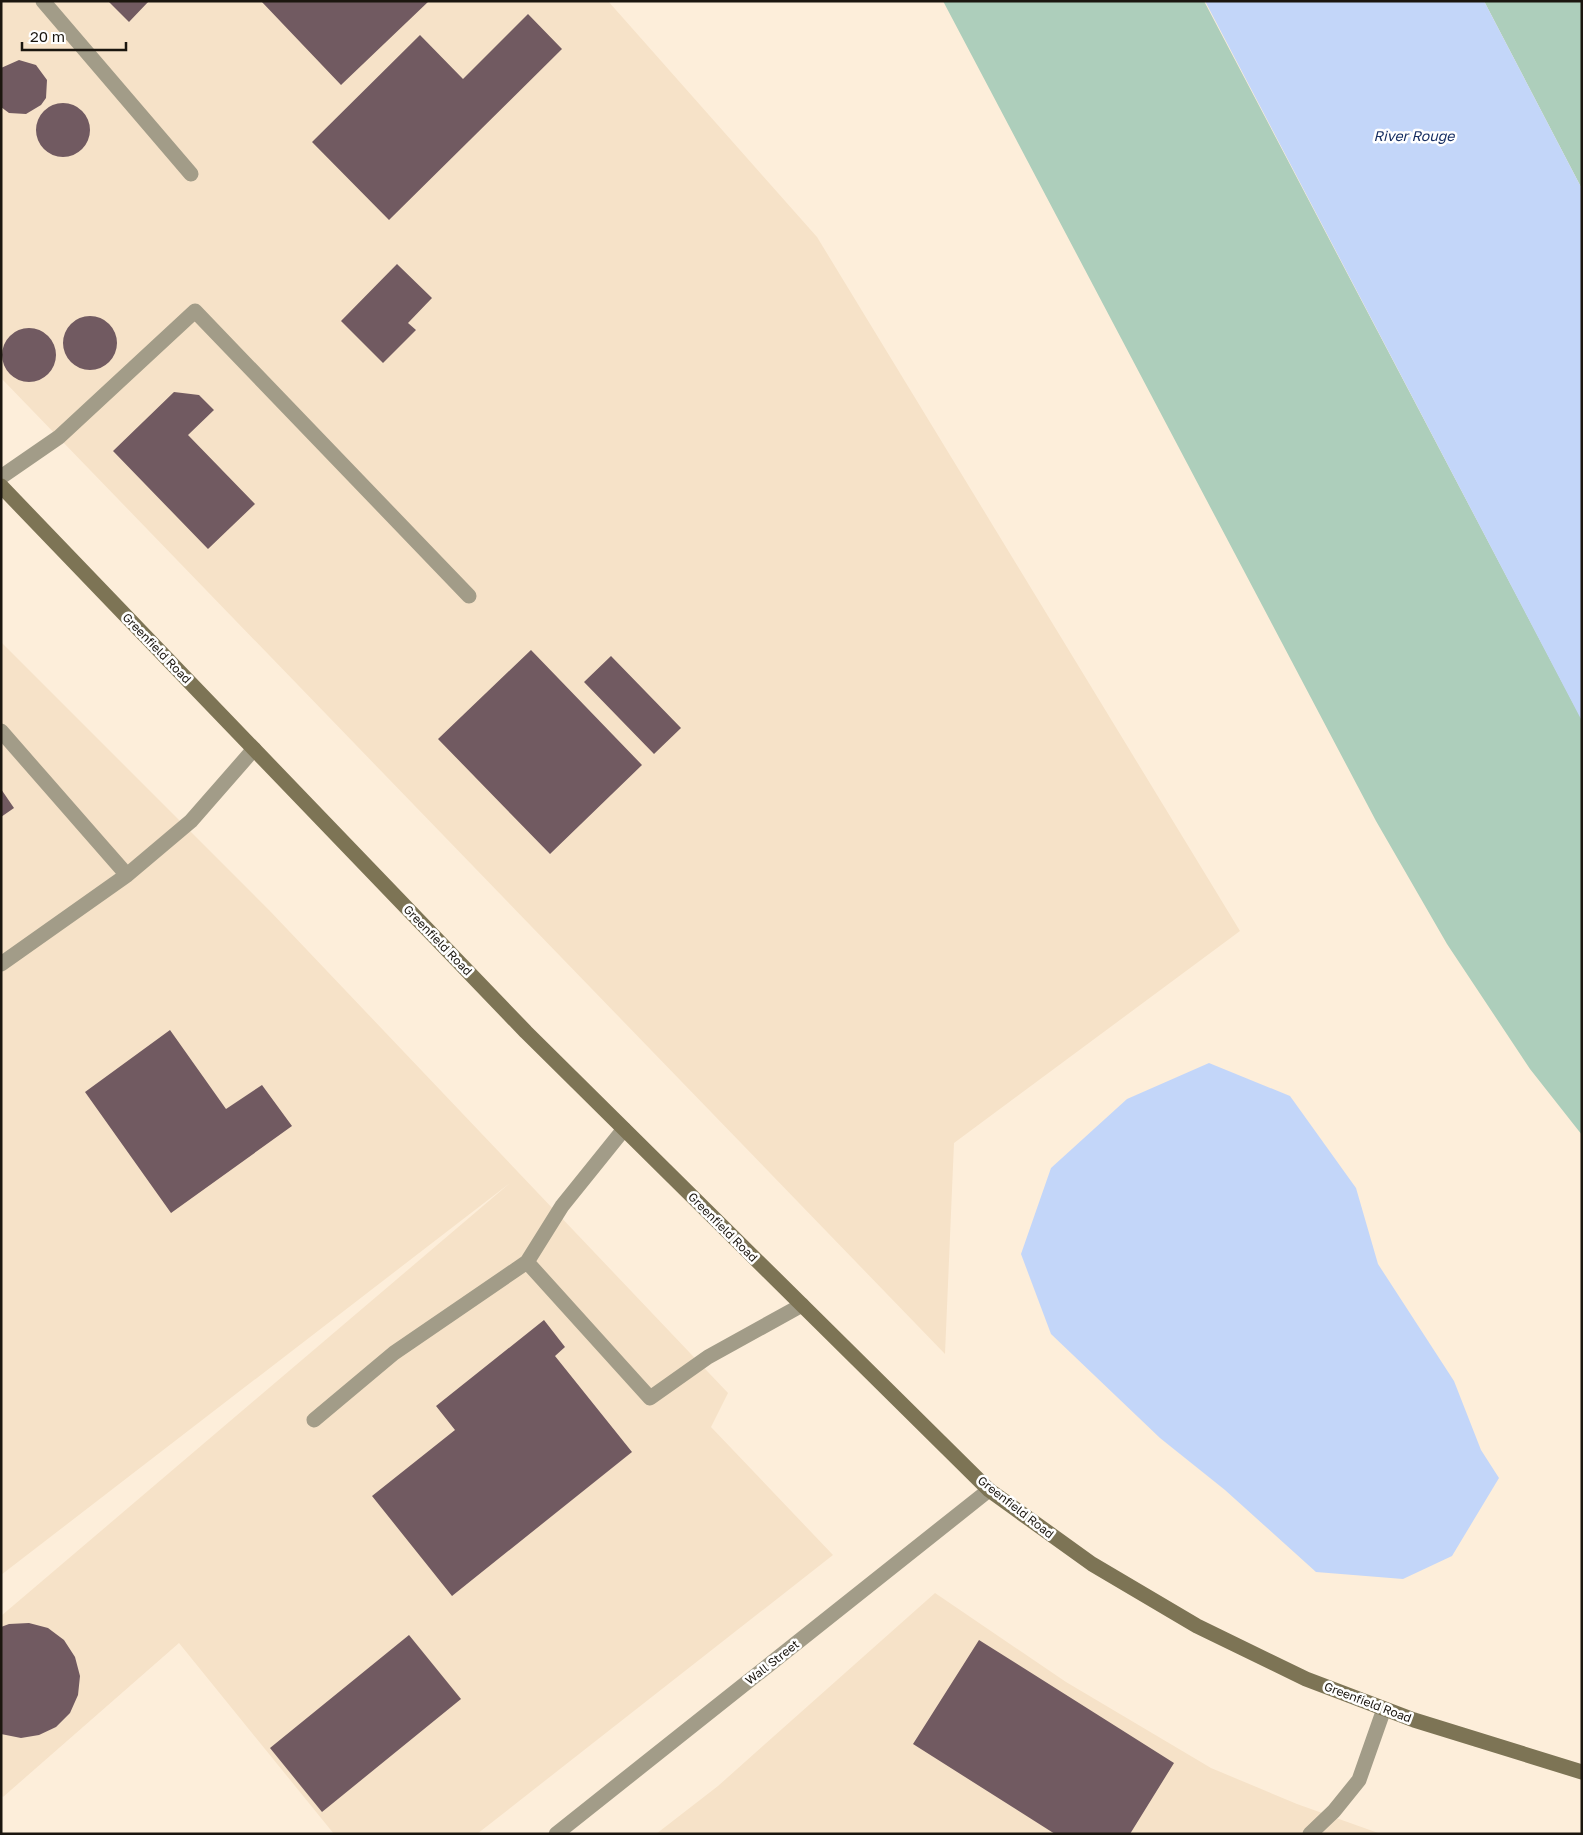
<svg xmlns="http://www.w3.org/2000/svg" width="1583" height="1835" viewBox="0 0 1583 1835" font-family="'Golos Text',sans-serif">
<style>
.built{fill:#f6e2c8}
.green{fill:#adcebb}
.water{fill:#c3d6f9}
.building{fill:#715a61}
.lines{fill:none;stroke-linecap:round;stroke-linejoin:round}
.lane{stroke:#a29c88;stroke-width:15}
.street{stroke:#a29c88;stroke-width:15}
.secondary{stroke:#7d7455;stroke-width:15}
.labels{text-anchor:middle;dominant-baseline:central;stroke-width:5;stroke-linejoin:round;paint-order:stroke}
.street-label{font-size:12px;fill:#1b160f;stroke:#fff}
.water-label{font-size:14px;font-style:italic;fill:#162e62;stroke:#fff}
</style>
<rect width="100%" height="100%" fill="#fdeeda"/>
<!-- built -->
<path class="built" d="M1 1H608L817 237 1240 931 954 1143 945 1354 1 378Z
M1 642 269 910 728 1393 711 1427 833 1555 477 1834H334L179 1643 3 1797 1 1795V1616L510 1183 1 1575Z
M935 1593 1066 1682 1211 1768 1297 1804 1381 1834H656L718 1786Z"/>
<!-- green -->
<path class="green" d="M943 1H1204L1582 720V1135L1530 1069 1447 944 1376 821Z
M1484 1H1582V189Z"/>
<!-- water -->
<path class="water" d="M1205 1H1484L1582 189V721Z
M1209 1063 1290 1096 1356 1188 1378 1264 1454 1381 1481 1450 1499 1478 1452 1556 1403 1579 1316 1572 1225 1490 1160 1438 1051 1334 1021 1254 1051 1168 1127 1099Z"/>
<!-- building -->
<path class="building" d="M108 1H149L129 22Z
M261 1H429L341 85Z
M528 14 562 49 389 220 312 142 420 35 463 79Z
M19 60 36 65 47 80 46 98 41 105 26 114 9 113 1 107V68Z
M36 130a27 27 0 1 1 54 0a27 27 0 1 1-54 0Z
M397 264 432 298 408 323 416 330 383 363 341 321Z
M63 343a27 27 0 1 1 54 0a27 27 0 1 1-54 0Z
M2 355a27 27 0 1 1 54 0a27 27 0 1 1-54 0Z
M174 392 199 395 214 410 188 435 255 504 208 549 113 451Z
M531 650 642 765 550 854 438 739Z
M611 656 681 728 654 754 584 682Z
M1 789 14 808 1 817Z
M170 1030 226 1109 262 1085 292 1126 171 1213 85 1092Z
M544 1320 565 1347 555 1356 632 1452 452 1596 372 1496 455 1430 436 1406Z
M29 1623 48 1628 64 1640 75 1657 80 1676 78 1695 70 1713 56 1727 39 1735 21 1738 1 1734V1627L9 1624Z
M409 1635 461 1699 322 1812 270 1748Z
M979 1640 1174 1763 1130 1834H1055L913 1744Z"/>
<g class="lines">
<!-- lane -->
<path class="lane" d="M43 1 191 174
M1 477 59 437 195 311 469 596
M1 731 127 875
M1 964 127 875 191 821 254 749
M624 1129 562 1206 527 1262 650 1398 708 1357 802 1305
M314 1420 394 1353 527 1262
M1310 1834 1334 1811 1359 1780 1384 1709"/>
<!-- street -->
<path class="street" d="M556 1834 989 1490"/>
<!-- secondary -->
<path class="secondary" d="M1 486 526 1032 989 1490 1092 1564 1197 1626 1306 1679 1414 1720 1582 1772"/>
</g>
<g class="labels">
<!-- street labels -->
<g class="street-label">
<text transform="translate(157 648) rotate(46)">Greenfield Road</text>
<text transform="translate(438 940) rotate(46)">Greenfield Road</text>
<text transform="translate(723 1227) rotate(45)">Greenfield Road</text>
<text transform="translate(1016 1507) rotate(38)">Greenfield Road</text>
<text transform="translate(772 1662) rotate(-38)">Wall Street</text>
<text transform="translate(1368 1702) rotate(21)">Greenfield Road</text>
</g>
<!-- water labels -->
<g class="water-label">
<text x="1414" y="135">River Rouge</text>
</g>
</g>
<!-- border -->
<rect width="1583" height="1835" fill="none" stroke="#1b160f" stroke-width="5"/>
<!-- scale -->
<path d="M22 42v8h104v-8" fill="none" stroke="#1b160f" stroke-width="2.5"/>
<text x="30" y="42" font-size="15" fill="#1b160f" stroke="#ffffff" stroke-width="4" paint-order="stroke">20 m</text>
</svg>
